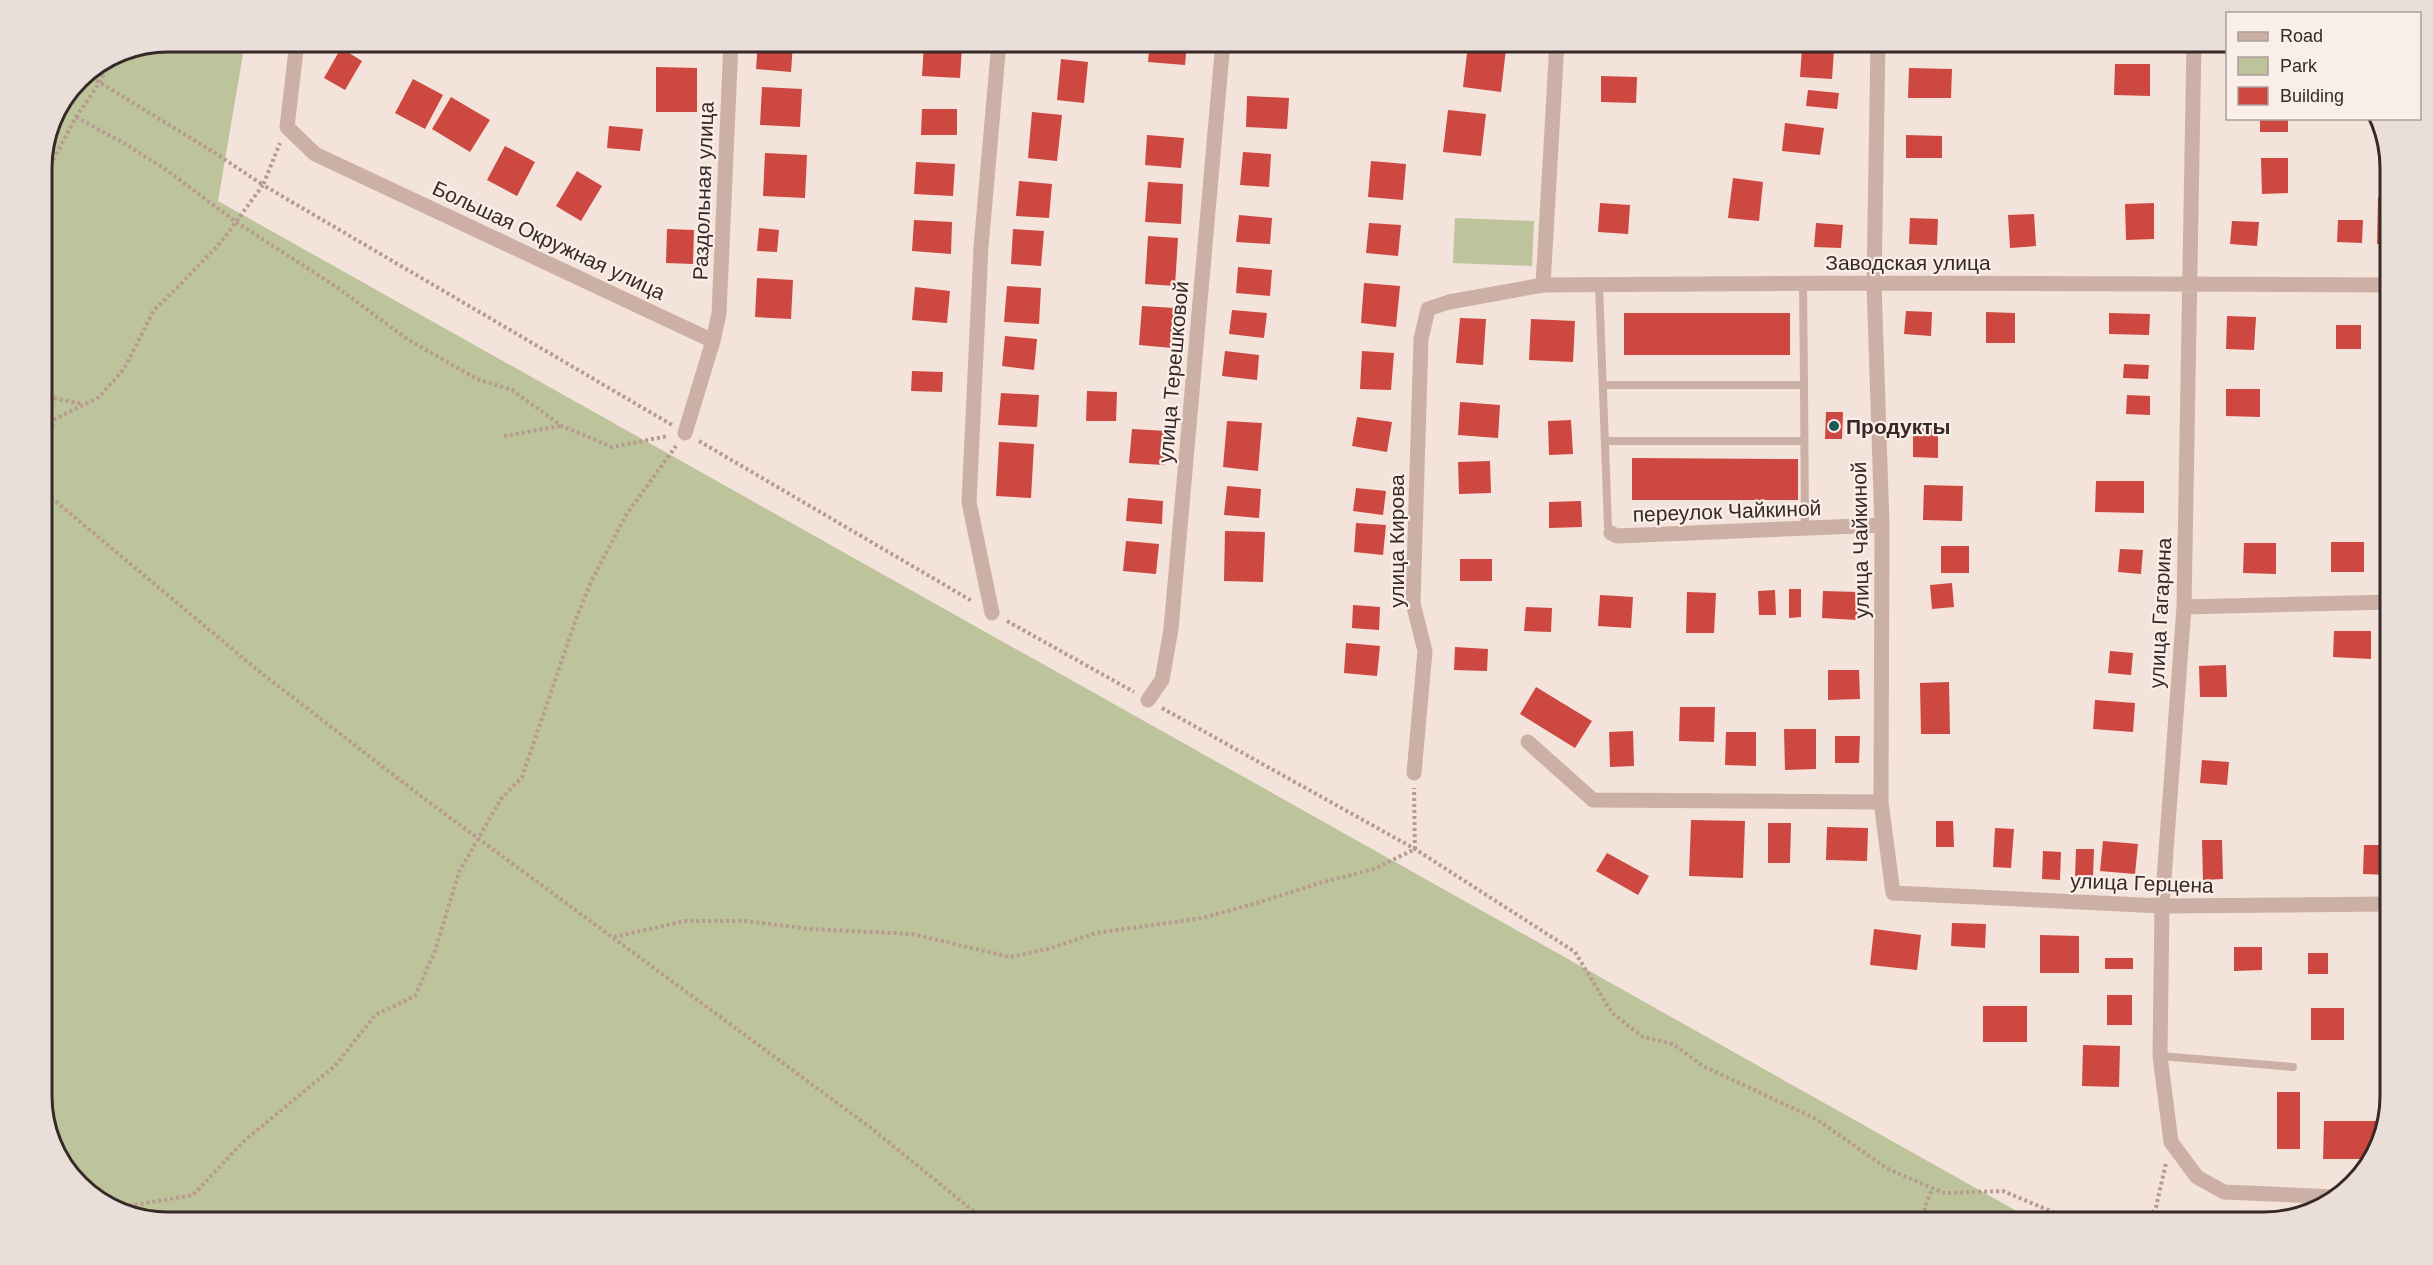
<svg xmlns="http://www.w3.org/2000/svg" width="2433" height="1265" viewBox="0 0 2433 1265" font-family="Arial,sans-serif">
<style>
.green{fill:#bdc39a}
.building{fill:#cc4840}
.lines{fill:none;stroke-linecap:round;stroke-linejoin:round}
.path{stroke:#b89a90;stroke-width:4;stroke-dasharray:3 3;stroke-linecap:butt}
.service{stroke:#ccb0a6;stroke-width:8}
.minor{stroke:#ccb0a6;stroke-width:15}
.poi-dot{fill:#1b5b53;stroke:#faeee8;stroke-width:2}
.labels{text-anchor:middle;dominant-baseline:central;stroke-width:4.5;stroke-linejoin:round;paint-order:stroke}
.street-label{font-size:21px;fill:#372927;stroke:#faeee8}
.poi-label{font-size:21px;font-weight:bold;fill:#372927;stroke:#faeee8;text-anchor:start}
.rim{fill:none;stroke:#372927;stroke-width:3}
</style>
<rect width="100%" height="100%" fill="#f3e3db"/>
<!-- green -->
<path class="green" d="M169 42H245L218 201 2038 1223H169L112 1210 63 1166 42 1105V161L52 120 79 79 120 52Z
M1455 218 1534 221 1532 266 1453 263Z"/>
<!-- building -->
<path class="building" d="M758 42 793 43 791 72 756 69Z
M1150 42H1187L1185 65 1148 62Z
M924 44 962 46 960 78 922 76Z
M1468 45 1506 49 1501 92 1463 87Z
M341 48 362 61 345 90 324 78Z
M1802 49 1834 50 1832 79 1800 77Z
M1061 59 1088 62 1084 103 1057 100Z
M2115 64H2150V96L2114 95Z
M656 67 697 68V112H656Z
M1909 68 1952 69 1951 98H1908Z
M1601 76 1637 77 1636 103 1601 102Z
M413 79 443 95 425 129 395 113Z
M762 87 802 89 800 127 760 125Z
M1808 90 1839 93 1837 109 1806 106Z
M1247 96 1289 98 1287 129 1246 127Z
M451 97 490 120 470 152 432 129Z
M922 109H957V135H921Z
M1448 110 1486 114 1481 156 1443 152Z
M1032 112 1062 115 1057 161 1028 158Z
M2260 118H2288V132H2260Z
M1785 123 1824 128 1820 155 1782 151Z
M609 126 643 129 640 151 607 148Z
M1147 135 1184 138 1181 168 1145 165Z
M1906 135 1942 136V158H1906Z
M505 146 535 162 517 196 487 180Z
M1243 152 1271 154 1269 187 1240 185Z
M765 153 807 155 805 198 763 196Z
M2261 158H2288V193L2262 194Z
M1371 161 1406 164 1403 200 1368 197Z
M916 162 955 164 953 196 914 194Z
M577 171 602 186 581 221 556 206Z
M1733 178 1763 182 1759 221 1728 218Z
M1019 181 1052 184 1049 218 1016 216Z
M1148 182 1183 184 1181 224 1145 222Z
M2378 197H2391V244H2377Z
M1600 203 1630 205 1628 234 1598 232Z
M2154 203V239L2126 240 2125 204Z
M2034 214 2036 246 2010 248 2008 215Z
M1239 215 1272 218 1270 244 1236 242Z
M1910 218 1938 219 1937 245 1909 244Z
M914 220 952 222 951 254 912 251Z
M2338 220H2363L2362 243 2337 242Z
M2232 221 2259 222 2257 246 2230 244Z
M1369 223 1401 225 1398 256 1366 253Z
M1816 223 1843 225 1841 248 1814 247Z
M759 228 779 230 777 252 757 251Z
M667 229 694 230 693 264 666 263Z
M1013 229 1044 231 1041 266 1011 264Z
M1148 236 1178 238 1175 286 1145 284Z
M1238 267 1272 270 1270 296 1236 293Z
M757 278 793 280 791 319 755 317Z
M1364 283 1400 286 1396 327 1361 323Z
M1007 286 1041 288 1039 324 1004 322Z
M915 287 950 291 947 323 912 320Z
M1142 306 1175 308 1172 348 1139 345Z
M1232 310 1267 313 1264 338 1229 334Z
M1906 311 1932 312 1931 336 1904 334Z
M1986 312 2015 313V343H1986Z
M1624 313H1790V355H1624Z
M2109 313 2150 314 2149 335 2109 334Z
M2227 316 2256 317 2254 350 2226 349Z
M1460 318 1486 319 1483 365 1456 363Z
M1531 319 1575 321 1573 362 1529 360Z
M2336 325H2361V349H2336Z
M1005 336 1037 339 1034 370 1002 366Z
M1225 351 1259 355 1257 380 1222 376Z
M1362 351 1394 353 1391 390 1360 389Z
M2124 364 2149 365 2148 379 2123 378Z
M912 371 943 372 942 392 911 391Z
M2226 389H2260V417L2226 416Z
M1087 391 1117 392 1116 421H1086Z
M1001 393 1039 395 1037 427 998 425Z
M2127 395 2150 396V415L2126 414Z
M1460 402 1500 405 1498 438 1458 435Z
M1826 412H1843L1842 439H1825Z
M1357 417 1392 422 1387 452 1352 446Z
M1571 420 1573 454 1549 455 1548 421Z
M1227 421 1262 423 1258 471 1223 467Z
M1913 428 1938 429V458L1913 457Z
M1132 429 1167 431 1164 465 1129 463Z
M999 442 1034 444 1031 498 996 496Z
M1632 458 1798 459V500H1632Z
M1490 461 1491 493 1459 494 1458 462Z
M2096 481H2144V513L2095 512Z
M1924 485 1963 486 1962 521 1923 520Z
M1227 486 1261 489 1259 518 1224 515Z
M1356 488 1386 491 1383 515 1353 511Z
M1128 498 1163 501 1162 524 1126 521Z
M1581 501 1582 527 1549 528V502Z
M1356 523 1386 525 1383 555 1354 552Z
M1225 531 1265 532 1263 582 1224 581Z
M1126 541 1159 544 1156 574 1123 571Z
M2331 542H2364V572H2331Z
M2244 543H2276V574L2243 573Z
M1941 546H1969V573H1941Z
M2120 549 2143 550 2141 574 2118 572Z
M1460 559H1492V581H1460Z
M1952 583 1954 607 1932 609 1930 585Z
M1789 589H1801V617L1789 618Z
M1775 590 1776 615H1759L1758 591Z
M1823 591 1858 592 1857 620 1822 618Z
M1687 592 1716 593 1714 633H1686Z
M1600 595 1633 597 1631 628 1598 626Z
M1353 605 1380 607 1379 630 1352 628Z
M1526 607 1552 608 1551 632 1524 631Z
M2334 631H2371V659L2333 657Z
M1346 643 1380 646 1377 676 1344 673Z
M1455 647 1488 649 1487 671 1454 670Z
M2110 651 2133 653 2131 675 2108 673Z
M2226 665 2227 697H2200L2199 666Z
M1828 670H1859L1860 699 1828 700Z
M1949 682 1950 734H1921L1920 683Z
M1536 687 1592 721 1575 748 1520 714Z
M2095 700 2135 703 2133 732 2093 729Z
M1680 707H1715L1714 742 1679 741Z
M1784 729H1816V769L1785 770Z
M1633 731 1634 766 1610 767 1609 732Z
M1726 732H1756V766L1725 765Z
M1835 736H1860L1859 763H1835Z
M2202 760 2229 762 2227 785 2200 783Z
M1691 820 1745 821 1743 878 1689 876Z
M1936 821H1953L1954 847H1936Z
M1768 823H1791L1790 863H1768Z
M1827 827 1868 828 1867 861 1826 860Z
M1995 828 2014 829 2011 868 1993 867Z
M2202 840H2222L2223 879 2203 880Z
M2103 841 2138 844 2135 874 2100 871Z
M2364 845H2391V875L2363 874Z
M2076 849H2094L2093 877 2075 876Z
M2043 851 2061 852 2060 880 2042 879Z
M1607 853 1649 876 1638 895 1596 871Z
M1952 923 1986 924 1985 948 1951 946Z
M1874 929 1921 935 1917 970 1870 965Z
M2040 935 2079 936V973H2040Z
M2234 947H2262V970L2234 971Z
M2308 953H2328V974H2308Z
M2105 958H2133V969H2105Z
M2107 995H2132V1025H2107Z
M1983 1006H2027V1042H1983Z
M2311 1008H2344V1040H2311Z
M2083 1045 2120 1046 2119 1087 2082 1086Z
M2277 1092H2300V1149H2277Z
M2324 1121H2384L2378 1153 2372 1159H2323Z"/>
<g class="lines">
<!-- path -->
<path class="path" d="M86 74 215 153 263 185 280 143
M76 117 127 145 168 171 236 222 338 288 407 339 477 379 512 390 562 426 612 447 668 436
M42 181 76 117 100 82 112 57
M42 396 83 404
M504 436 561 426
M699 441 972 601
M42 448 55 419 99 397 124 369 154 310 176 289 222 241 263 185 672 425
M42 490 255 668 418 794 871 1128 988 1223
M1007 621 1134 692
M1162 708 1415 849 1575 952 1612 1013 1643 1037 1673 1044 1703 1066 1816 1119 1888 1169 1944 1193 2003 1191 2079 1223
M614 937 685 921H745L810 929 912 934 1010 957 1048 949 1096 933 1202 918 1257 903 1320 883 1374 869 1415 849 1414 788
M111 1209 193 1195 245 1140 335 1066 375 1015 415 996 435 951 459 872 501 799 522 777 576 619 592 580 626 515 676 446
M1924 1223 1925 1206 1933 1188
M2146 1223 2156 1207 2166 1163"/>
<!-- service -->
<path class="service" d="M1599 284 1608 527 1611 533
M1603 385H1804L1803 283
M1804 385 1805 528
M1605 441H1804
M2160 1056 2293 1067"/>
<!-- minor -->
<path class="minor" d="M297 42 287 127 315 154 713 341 685 433
M1878 42 1874 283 1882 525 1881 802 1893 893 2162 906 2391 904
M2194 42 2184 607 2162 906 2160 1056 2171 1142 2197 1177 2224 1192 2336 1197
M1543 285 1557 42
M713 341 719 314 731 42
M1611 533 1617 536 1882 525
M2184 607 2391 602
M992 613 969 502 981 247 999 42
M1148 700 1162 680 1171 629 1223 42
M1528 742 1593 800 1881 802
M1414 773 1425 651 1413 603 1421 339 1428 309 1449 302 1543 285 1874 283 2391 285"/>
</g>
<!-- markers -->
<circle class="poi-dot" cx="1834" cy="426" r="6"/>
<g class="labels">
<!-- street labels -->
<g class="street-label">
<text transform="translate(703 191) rotate(-88)">Раздольная улица</text>
<text transform="translate(549 240) rotate(25)">Большая Окружная улица</text>
<text x="1908" y="262">Заводская улица</text>
<text transform="translate(1173 372) rotate(-85)">улица Терешковой</text>
<text transform="translate(1727 511) rotate(-2)">переулок Чайкиной</text>
<text transform="translate(1860 540) rotate(-91)">улица Чайкиной</text>
<text transform="translate(1396 541) rotate(-90)">улица Кирова</text>
<text transform="translate(2160 613) rotate(-87)">улица Гагарина</text>
<text transform="translate(2142 883) rotate(2)">улица Герцена</text>
</g>
<!-- poi labels -->
<g class="poi-label">
<text x="1846" y="426">Продукты</text>
</g>
</g>
<!-- crop -->
<path d="M0 0H2433V1265H0ZM168 52H2264A116 116 0 0 1 2380 168V1096A116 116 0 0 1 2264 1212H168A116 116 0 0 1 52 1096V168A116 116 0 0 1 168 52Z" fill="#eaded9" fill-rule="evenodd"/>
<path class="rim" d="M168 52H2264A116 116 0 0 1 2380 168V1096A116 116 0 0 1 2264 1212H168A116 116 0 0 1 52 1096V168A116 116 0 0 1 168 52Z"/>
<!-- legend -->
<rect x="2226" y="12" width="195" height="108" fill="#faeee8" stroke="#ac9f9b" stroke-width="1.5"/>
<rect x="2238" y="32" width="30" height="9" fill="#ccb0a6" stroke="#ac9f9b" stroke-width="1.5"/>
<text x="2280" y="42" font-size="18" fill="#372927">Road</text>
<rect x="2238" y="57" width="30" height="18" fill="#bdc39a" stroke="#ac9f9b" stroke-width="1.5"/>
<text x="2280" y="72" font-size="18" fill="#372927">Park</text>
<rect x="2238" y="87" width="30" height="18" fill="#cc4840" stroke="#ac9f9b" stroke-width="1.5"/>
<text x="2280" y="102" font-size="18" fill="#372927">Building</text>
</svg>
